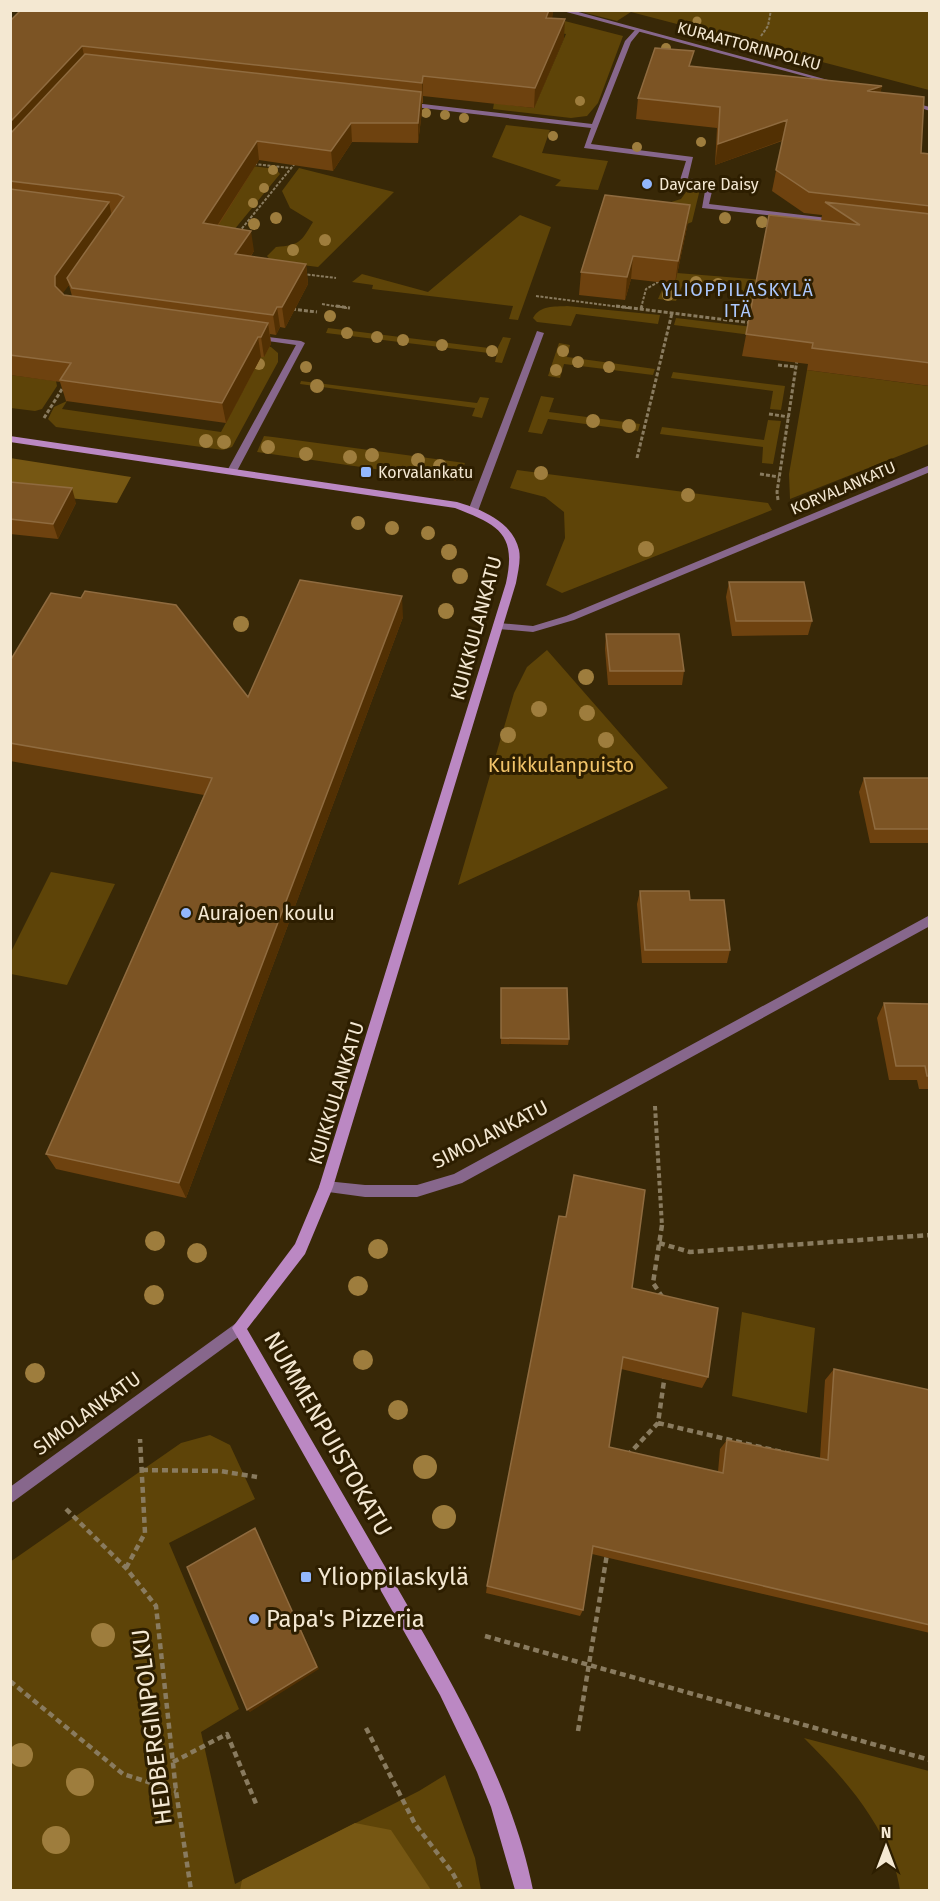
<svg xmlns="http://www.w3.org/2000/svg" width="940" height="1901" viewBox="0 0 940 1901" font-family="'Fira Sans',sans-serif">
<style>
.green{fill:#5e4408}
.forest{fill:#765713}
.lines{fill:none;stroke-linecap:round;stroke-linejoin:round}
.path-far3{stroke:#897b5f;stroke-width:2;stroke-dasharray:3 1.5;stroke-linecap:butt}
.path-far2{stroke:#897b5f;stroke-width:3;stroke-dasharray:4 2;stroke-linecap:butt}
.path-far1{stroke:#897b5f;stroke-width:4;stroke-dasharray:4.5 3;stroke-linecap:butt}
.path{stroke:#897b5f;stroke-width:4.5;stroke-dasharray:6 4;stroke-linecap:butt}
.lane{fill:#87678c;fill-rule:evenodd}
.street{fill:#87678c;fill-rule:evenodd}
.secondary{fill:#bb88c3;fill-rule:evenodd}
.tree{fill:#9e7d3d}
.wall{fill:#6e420f;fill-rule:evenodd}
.shaded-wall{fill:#523003}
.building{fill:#7c5424;stroke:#8f6b3f;stroke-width:1.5}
.poi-dot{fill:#92b7fd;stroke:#2d1e00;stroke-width:2}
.labels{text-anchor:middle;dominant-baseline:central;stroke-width:6;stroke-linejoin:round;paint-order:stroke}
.far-street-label{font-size:16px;fill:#f4e8d2;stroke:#2d1e00}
.far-poi-label{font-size:16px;fill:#f4e8d2;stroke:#2d1e00;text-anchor:start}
.far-neighbourhood-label{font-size:18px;letter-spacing:1.5px;fill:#acc8fd;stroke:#2d1e00}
.street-label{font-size:20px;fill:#f4e8d2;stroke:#2d1e00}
.park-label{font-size:20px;fill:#f1c369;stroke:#2d1e00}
.poi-label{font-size:20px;fill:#f4e8d2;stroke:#2d1e00;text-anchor:start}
.near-street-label{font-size:24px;fill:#f4e8d2;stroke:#2d1e00}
.near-poi-label{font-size:24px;fill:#f4e8d2;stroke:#2d1e00;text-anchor:start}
</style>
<rect width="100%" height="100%" fill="#382807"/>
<!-- green -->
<path class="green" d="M578 11H929V90L631 12 617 21Z
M553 18 623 36 598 103 587 116 571 118 493 109 494 103 534 108 566 34 547 31Z
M506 125 550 130 542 153 608 161 598 190 555 186 561 180 492 157Z
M220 162 276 169 280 174 210 259 197 257Z
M299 168 394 192 318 267 271 261 267 256 276 247C300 245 301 242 313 222L290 208 282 191Z
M694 187 700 189 692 222 682 226 668 203 681 199 689 188Z
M520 215 551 227 518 320 509 319 513 306 372 289 373 285 352 282 362 274 428 292Z
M677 273 787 282 807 321 739 312 743 290 695 284 682 286 676 301 658 299 665 283 675 284Z
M567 306 660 315 658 324 576 314 571 326 537 322 533 318C540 305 554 307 567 306Z
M676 318 753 327 751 335 674 325Z
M328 328 497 349 503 337 511 338 502 363 495 362 497 354 326 333Z
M230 341 271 347 278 353V362L232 447 223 450 56 427 48 419 54 407 67 401 62 409 221 432 244 389Z
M559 343 570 345 567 357 655 369 653 375 564 364 560 378 548 376Z
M807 370 929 386V444L790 499 789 474Z
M673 372 785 386 781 410 770 409 773 391 671 378Z
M11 375 56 381 57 386 42 409 35 411 11 408Z
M301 381 477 403 480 397 489 398 482 418 472 416 475 408 300 384Z
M541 396 554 398 549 412 640 424 638 431 548 419 542 434 528 432Z
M768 420 781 421 773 464 762 463 763 447 660 434 662 427 764 440Z
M264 436 273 437 465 463 458 481 257 452Z
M517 470 768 503 772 510 562 593 546 585 565 538 564 512 545 497 510 488Z
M547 650 668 788 458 885 514 693 527 667Z
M51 872 115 884 67 985 11 974V952Z
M742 1312 815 1328 807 1413 732 1396Z
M210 1435 230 1445 255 1499 169 1543 239 1709 201 1732 235 1884 419 1791 445 1775 475 1858 481 1890H11L10 1562 181 1443Z
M804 1738 929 1771V1890H900C898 1880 896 1869 892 1859 874 1811 839 1773 804 1738Z"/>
<!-- forest -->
<path class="forest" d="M10 458 131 477 117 503 11 492Z
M355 1823 391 1830 431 1890H240L242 1880Z"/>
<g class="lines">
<!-- path-far3 -->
<path class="path-far3" d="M761 36 768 26 771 10
M254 164 291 168
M239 232 297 161
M303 274 336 278
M536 296 628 308
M322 304 347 308
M641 308 646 289 658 282 659 278"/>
<!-- path-far2 -->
<path class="path-far2" d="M336 306 350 308
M616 306 752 323
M292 309 317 312
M641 309 642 306
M778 365 796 367
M769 414 789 417
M44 418 64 386
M637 458 672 313
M760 474 779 477
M778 500 777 492 797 360"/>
<!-- path-far1 -->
<path class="path-far1" d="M655 1106 662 1226"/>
<!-- path -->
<path class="path" d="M662 1225 653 1283 663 1298
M659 1243 690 1252 930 1235
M658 1423 790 1454
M627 1456 658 1423 665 1374
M142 1470 220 1471 257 1477
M66 1509 126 1568 156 1606 176 1791 191 1890
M126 1568 145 1533 140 1439
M485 1636 930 1760
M10 1681 123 1774 176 1791
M366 1728 415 1824 452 1872 462 1890
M578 1731 607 1554
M173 1762 227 1734 257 1806"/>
<!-- lane -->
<path class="lane" d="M635 30 640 31 631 42 591 144 693 157 688 178 714 183 709 204 836 219H839V223L702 208 706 185 680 180 686 161 584 148 591 128 406 106 403 104 406 102 592 124 625 41Z
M537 331 544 333 478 511 476 513H470L468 511Z
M251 335 301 341 305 343 237 471 232 474 227 471 296 345 254 339 250 337Z"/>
<!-- street -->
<path class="street" d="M559 10H571L839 83 834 84Z
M906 101 930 107V111L906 103Z
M930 465V472L574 620 533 632 498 629 493 626 498 623 533 626 566 616Z
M930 915V926L462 1183 417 1197H365L321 1191 319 1187 321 1183 326 1181 365 1185H417L454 1174Z
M239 1321 244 1323 246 1328 244 1333 10 1504V1487Z"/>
<!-- secondary -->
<path class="secondary" d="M10 436 457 502C481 509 513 522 519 550 521 560 518 572 516 583L333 1187 305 1254 247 1329C295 1412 343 1494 391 1577 446 1672 512 1782 533 1890H515L491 1807 477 1772 440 1695 232 1328 295 1244 319 1187 506 583C517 533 498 525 455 508L10 442Z"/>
</g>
<!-- trees -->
<g class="tree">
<circle cx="697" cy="21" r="4.5"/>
<circle cx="666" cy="48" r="5"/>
<circle cx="580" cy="101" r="5"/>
<circle cx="426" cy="113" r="5"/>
<circle cx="445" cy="115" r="5"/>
<circle cx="464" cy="118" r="5"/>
<circle cx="553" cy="136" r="5"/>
<circle cx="701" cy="142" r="5"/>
<circle cx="637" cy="147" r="5"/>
<circle cx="273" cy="170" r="5"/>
<circle cx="264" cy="188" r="5"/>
<circle cx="253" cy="203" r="5"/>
<circle cx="276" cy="218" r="6"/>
<circle cx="725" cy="218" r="6"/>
<circle cx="762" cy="222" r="6"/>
<circle cx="254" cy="224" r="6"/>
<circle cx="325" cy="240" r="6"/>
<circle cx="293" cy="250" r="6"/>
<circle cx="696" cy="282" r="6"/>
<circle cx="718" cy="284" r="6"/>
<circle cx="668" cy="295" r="6"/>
<circle cx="330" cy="316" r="6"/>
<circle cx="347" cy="333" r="6"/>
<circle cx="377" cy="337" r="6"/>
<circle cx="403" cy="340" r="6"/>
<circle cx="442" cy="345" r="6"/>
<circle cx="492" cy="351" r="6"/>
<circle cx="563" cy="351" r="6"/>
<circle cx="578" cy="362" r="6"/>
<circle cx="259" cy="364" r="6"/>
<circle cx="306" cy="367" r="6"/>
<circle cx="609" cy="367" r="6"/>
<circle cx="556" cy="370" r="6"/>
<circle cx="317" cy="386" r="7"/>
<circle cx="593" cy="421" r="7"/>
<circle cx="629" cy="426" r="7"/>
<circle cx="206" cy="441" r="7"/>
<circle cx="224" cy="442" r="7"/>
<circle cx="268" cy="447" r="7"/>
<circle cx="306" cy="454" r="7"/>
<circle cx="372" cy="455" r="7"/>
<circle cx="350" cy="457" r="7"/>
<circle cx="418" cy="460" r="7"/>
<circle cx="440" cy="466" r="7"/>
<circle cx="541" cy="473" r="7"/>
<circle cx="688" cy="495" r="7"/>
<circle cx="358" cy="523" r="7"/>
<circle cx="392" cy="528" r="7"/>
<circle cx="428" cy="533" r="7"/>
<circle cx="646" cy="549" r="8"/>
<circle cx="449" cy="552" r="8"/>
<circle cx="460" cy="576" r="8"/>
<circle cx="446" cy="611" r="8"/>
<circle cx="241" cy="624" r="8"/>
<circle cx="586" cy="677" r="8"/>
<circle cx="539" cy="709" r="8"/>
<circle cx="587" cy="713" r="8"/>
<circle cx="508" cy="735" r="8"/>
<circle cx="606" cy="740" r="8"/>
<circle cx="155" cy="1241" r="10"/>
<circle cx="378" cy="1249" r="10"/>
<circle cx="197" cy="1253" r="10"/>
<circle cx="358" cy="1286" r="10"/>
<circle cx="154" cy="1295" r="10"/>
<circle cx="363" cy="1360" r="10"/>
<circle cx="35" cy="1373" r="10"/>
<circle cx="398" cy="1410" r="10"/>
<circle cx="425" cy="1467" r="12"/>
<circle cx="444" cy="1517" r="12"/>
<circle cx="103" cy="1635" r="12"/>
<circle cx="21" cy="1755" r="12"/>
<circle cx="80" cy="1782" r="14"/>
<circle cx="56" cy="1840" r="14"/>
</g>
<!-- wall -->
<path class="wall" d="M21 10H553L552 18 564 38 534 108 423 96V103H422V111L418 143 352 142 333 171 259 160 218 226 254 251 251 256 306 264 308 284 285 328 280 327 276 335 270 334 271 344 264 357H261L226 423 66 401 60 382 10 375V21ZM69 285 72 296 64 295 62 293Z
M692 66 882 86 880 93 921 153 930 154V386L807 370 808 364 742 356 769 215 821 221 822 215 804 213 772 191 782 141 715 165 717 128 636 119 638 98Z
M690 205 687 227 675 284 631 279 625 300 579 295 581 272Z
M10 482 76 503 58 539 10 534Z
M729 582 812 621 808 635 732 636 726 597Z
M403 617 186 1198 56 1169 46 1154 204 795 10 761V661L248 697Z
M606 634 684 671 682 685H608L605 649Z
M864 778H930V843H870L859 792Z
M640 891 690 900 730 950 727 963H642L637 904Z
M501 988 569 1039 568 1045 501 1044Z
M884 1003 930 1004V1089H919L917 1080H889L877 1018Z
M632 1288 708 1377 702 1388 621 1369 609 1447 718 1472 720 1449 727 1440 820 1458 825 1380 834 1369 930 1390V1633L592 1554 583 1610 580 1616 486 1593 487 1586Z"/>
<!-- shaded-wall -->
<path class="shaded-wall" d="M549 10H553L552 20 546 18Z
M565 19 564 38 534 108 535 88Z
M82 46 86 65 10 147V122Z
M423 76V103L422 83Z
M882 86 877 106 867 91Z
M421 92 422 111 418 143V123Z
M787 120 783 140 715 165 718 144Z
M351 123 352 142 333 171 331 151Z
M257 141 259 160 206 243 203 223Z
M109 202 113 222 67 278 69 285 60 297 55 286V276Z
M690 205 687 227 675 284 678 261Z
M251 231 254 251 238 274 235 254Z
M633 256 631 279 625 300 627 277Z
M306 264 308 284 285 328 282 307Z
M277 307 280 327 276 335 273 315Z
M268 323 271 344 264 357 261 337Z
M258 337 261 357 226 423 222 403Z
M72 488 76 503 58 539 53 524Z
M402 596 403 617 186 1198 179 1183Z
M255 1528 319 1669 250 1712 247 1710Z"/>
<!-- building -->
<path class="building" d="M21 10H549L546 18 565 19 535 88 423 76 422 83 82 46 10 122V21Z
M655 48 694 51 689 66 882 86 867 91 924 97 921 153 930 154V206L809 192 776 170 787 120 718 144 720 107 638 98Z
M85 54 421 92 418 123H351L331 151 257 141 203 223 251 231 235 254 306 264 282 307H277L273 315 72 288 67 278 124 197 118 194 10 181V134Z
M10 189 109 202 55 276V286L64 295 268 323 261 337H258L222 403 60 380 71 363 10 355Z
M605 195 690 205 678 261 633 256 627 277 581 272Z
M825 202 930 214V363L812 348 813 343 746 334 769 215 860 225Z
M10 482 72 488 53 524 10 519Z
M300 580 402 596 179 1183 46 1154 212 778 10 743V661L51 593 81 598 85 591 176 605 248 697Z
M729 582H804L812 621H736Z
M606 634H679L684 671H610Z
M864 778H930V829H875Z
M640 891H689L690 900H724L730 950H645Z
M501 988H567L569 1039 501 1038Z
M884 1003 930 1004V1076H927L925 1066H896Z
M574 1175 645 1190 632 1288 718 1308 708 1377 623 1357 609 1447 723 1473 727 1440 828 1460 834 1369 930 1390V1625L593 1546 583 1610 487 1586 559 1216 566 1217Z
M255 1528 317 1667 247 1710 187 1567Z"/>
<!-- markers -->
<g class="poi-dot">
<circle cx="647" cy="184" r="6"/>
<rect x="360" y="466" width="12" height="12" rx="3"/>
<circle cx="186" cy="913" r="6"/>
<rect x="300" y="1571" width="12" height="12" rx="3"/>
<circle cx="254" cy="1619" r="6"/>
</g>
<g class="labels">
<!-- far-street labels -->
<g class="far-street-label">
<text transform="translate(749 46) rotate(15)">KURAATTORINPOLKU</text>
<text transform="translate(843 488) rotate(-23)">KORVALANKATU</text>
</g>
<!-- far-poi labels -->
<g class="far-poi-label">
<text x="659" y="184">Daycare Daisy</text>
<text x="378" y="472">Korvalankatu</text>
</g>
<!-- far-neighbourhood labels -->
<g class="far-neighbourhood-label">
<text x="738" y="290">YLIOPPILASKYLÄ<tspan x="738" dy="21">ITÄ</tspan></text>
</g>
<!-- street labels -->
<g class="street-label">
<text transform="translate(476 628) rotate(-75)">KUIKKULANKATU</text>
<text transform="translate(336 1093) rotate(-73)">KUIKKULANKATU</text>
<text transform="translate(490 1134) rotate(-27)">SIMOLANKATU</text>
<text transform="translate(87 1413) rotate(-36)">SIMOLANKATU</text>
</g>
<!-- park labels -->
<g class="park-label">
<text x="561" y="765">Kuikkulanpuisto</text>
</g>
<!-- poi labels -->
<g class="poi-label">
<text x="198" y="913">Aurajoen koulu</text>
</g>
<!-- near-street labels -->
<g class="near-street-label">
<text transform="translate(328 1434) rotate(60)">NUMMENPUISTOKATU</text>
<text transform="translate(152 1727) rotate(-97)">HEDBERGINPOLKU</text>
</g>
<!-- near-poi labels -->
<g class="near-poi-label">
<text x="318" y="1577">Ylioppilaskylä</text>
<text x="266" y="1619">Papa's Pizzeria</text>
</g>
</g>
<!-- border -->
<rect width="940" height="1901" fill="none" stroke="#f4e8d2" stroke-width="24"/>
<!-- north arrow -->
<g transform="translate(886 1847)" stroke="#2d1e00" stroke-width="4.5" paint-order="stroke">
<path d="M0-4.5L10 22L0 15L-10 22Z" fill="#f4e8d2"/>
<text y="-9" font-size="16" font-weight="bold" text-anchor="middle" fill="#f4e8d2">N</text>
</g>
</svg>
